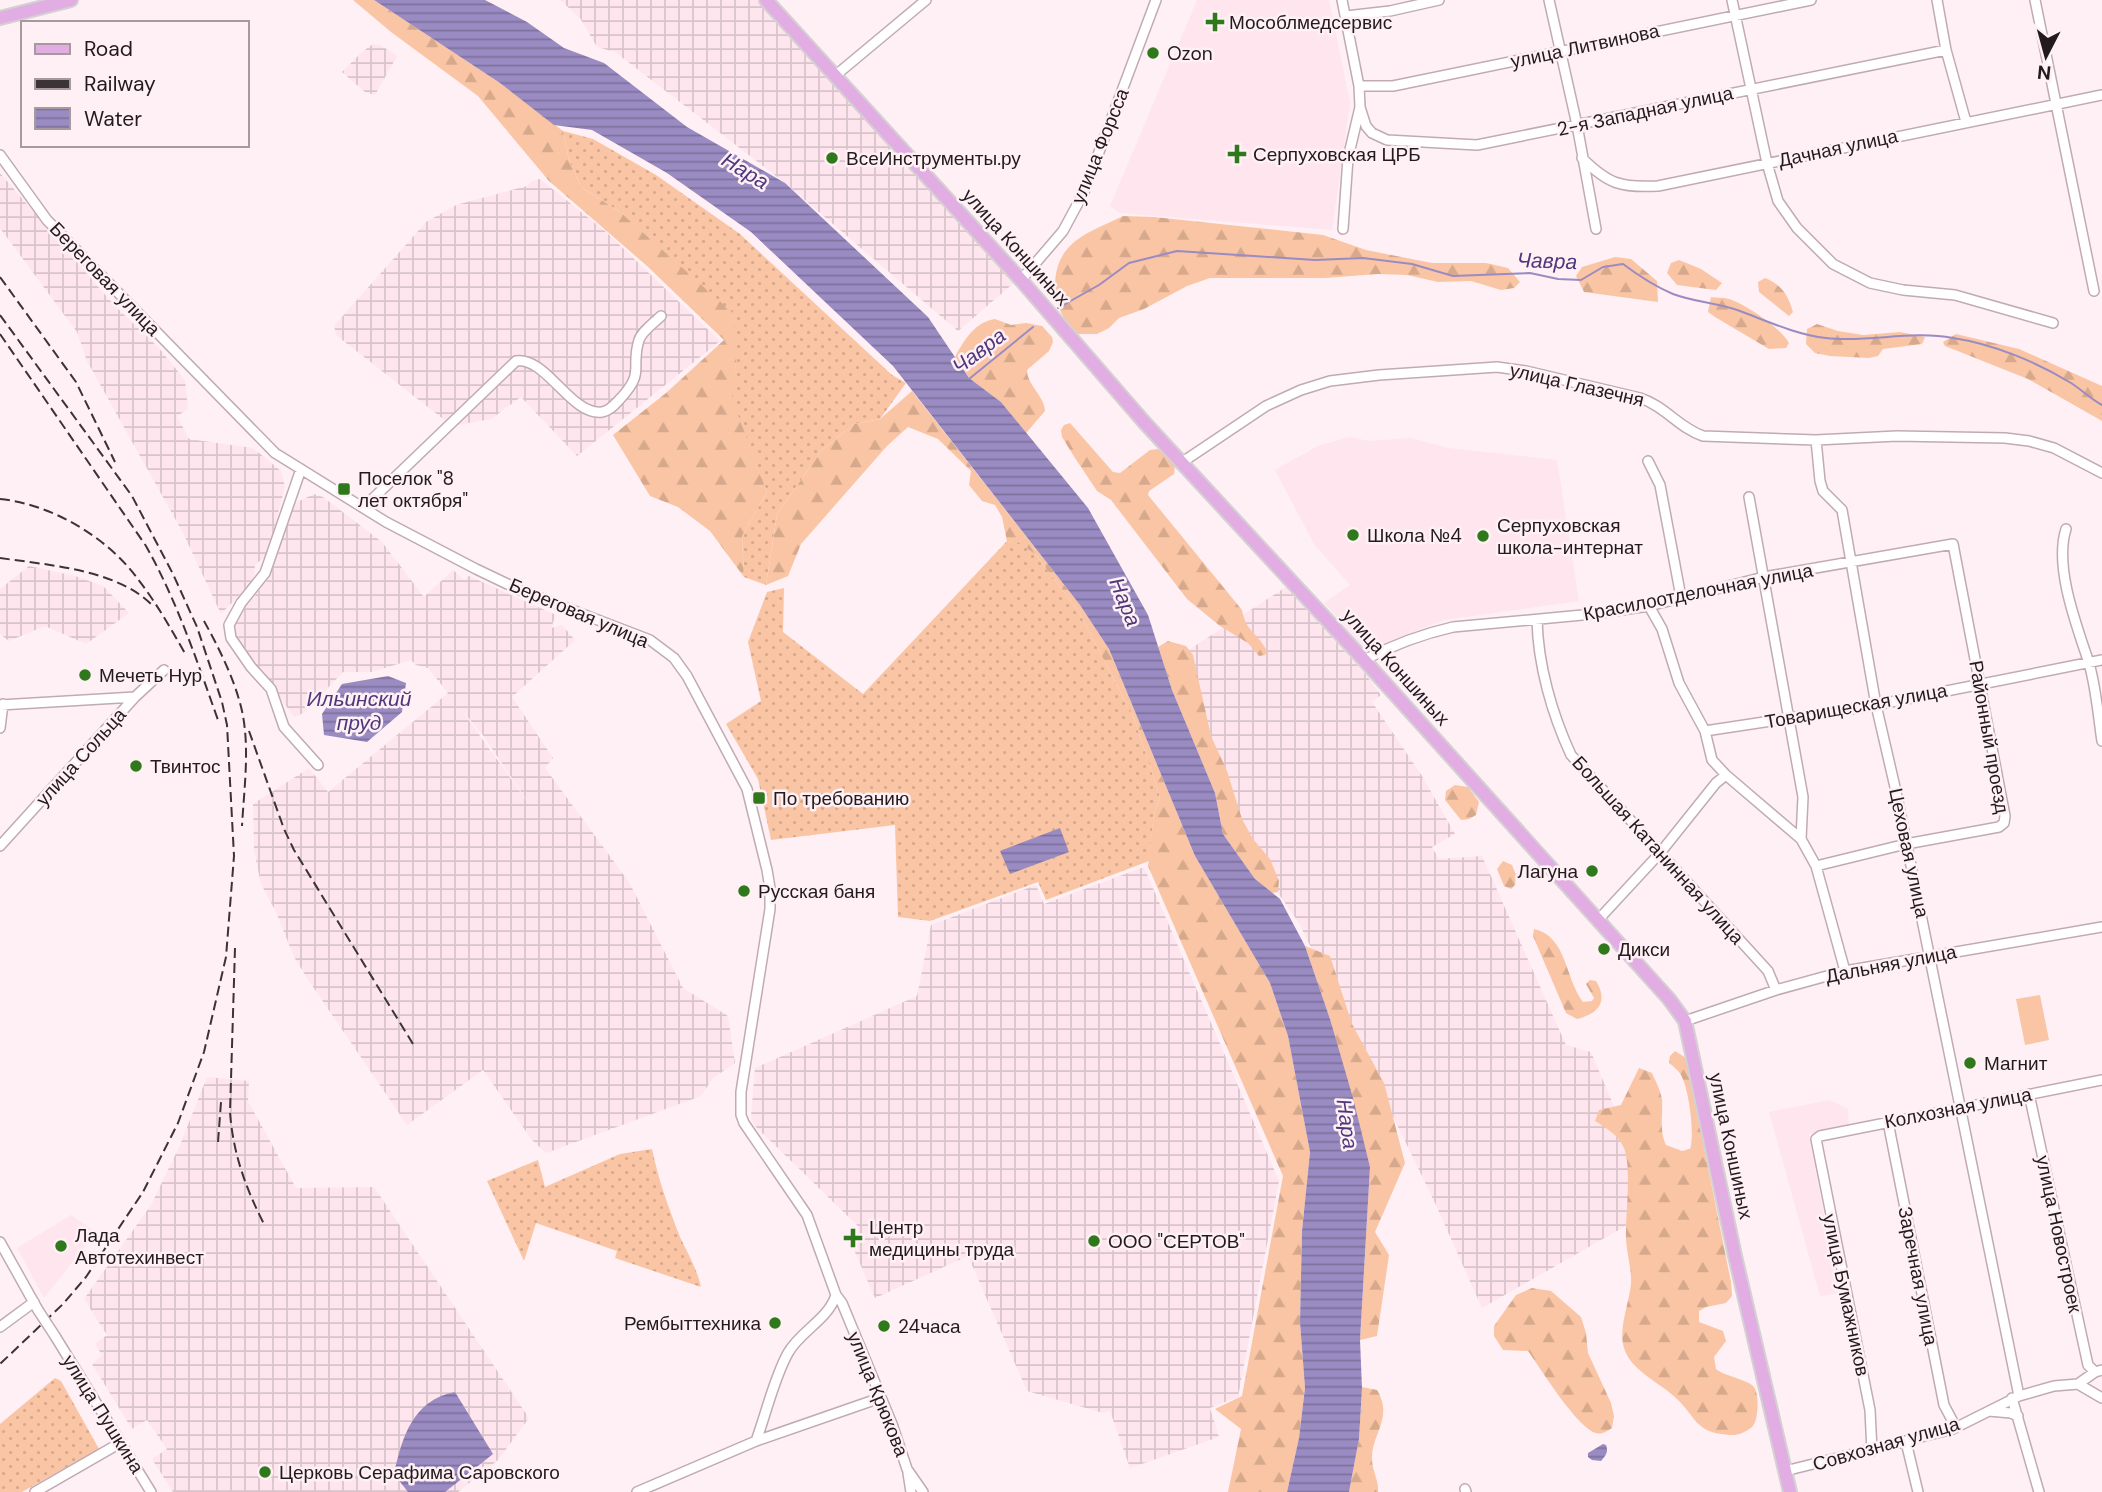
<svg xmlns="http://www.w3.org/2000/svg" width="2102" height="1492" viewBox="0 0 2102 1492" font-family="'DM Sans',sans-serif">
<style>
.built{fill:#fee5ee}
.industrial{fill:url(#industrial-grid);fill-rule:evenodd}
.grass{fill:url(#grass-dots)}
.forest{fill:url(#forest-firs)}
.pitch{fill:#fac5a4}
.water{fill:url(#water-rules)}
.lines{fill:none;stroke-linecap:round;stroke-linejoin:round}
.stream{stroke:#9a8bc2;stroke-width:2}
.minor-casing{stroke:#c1abb3;stroke-width:12}
.major-casing{stroke:#d3d1d2;stroke-width:16}
.minor{stroke:#fff;stroke-width:9}
.major{stroke:#e2ade3;stroke-width:12}
.rail{stroke:#3b3335;stroke-width:2;stroke-dasharray:10 5;stroke-linecap:butt}
.minor-bridge-casing{stroke:#c1abb3;stroke-width:12;stroke-linecap:butt}
.minor-bridge{stroke:#fff;stroke-width:9}
.poi-dot{fill:#2f781c;stroke:#fef0f5;stroke-width:2.5}
.labels{text-anchor:middle;dominant-baseline:central;stroke-width:5;stroke-linejoin:round;paint-order:stroke}
.poi-label{font-size:19px;fill:#221a1c;stroke:#fef0f5;text-anchor:start}
.street-label{font-size:19px;fill:#221a1c;stroke:#fef0f5}
.water-label{font-size:21px;font-style:italic;fill:#4e377b;stroke:#fef0f5}
</style>
<defs>
<pattern id="industrial-grid" width="8" height="8" patternUnits="userSpaceOnUse" patternTransform="scale(1.75)"><rect width="8" height="8" fill="#fee5ee"/><path d="M0 4h8M4 0v8" fill="none" stroke="#d9c4cc"/></pattern>
<pattern id="grass-dots" width="8" height="8" patternUnits="userSpaceOnUse" patternTransform="scale(1.75)"><rect width="8" height="8" fill="#fac5a4"/><path d="M2 2h.1M6 6h.1" fill="none" stroke="#d6a98d" stroke-width="1.8" stroke-linecap="round"/></pattern>
<pattern id="forest-firs" width="22" height="20" patternUnits="userSpaceOnUse" patternTransform="scale(1.75)"><rect width="22" height="20" fill="#fac5a4"/><path d="M5 1l3.5 6h-7zM16 11l3.5 6h-7z" fill="#d6a98d"/></pattern>
<pattern id="water-rules" width="6" height="5" patternUnits="userSpaceOnUse" patternTransform="scale(1.75)"><rect width="6" height="5" fill="#9a8bc2"/><path d="M0 2.5h6" fill="none" stroke="#7d719d"/></pattern>
</defs>
<rect width="100%" height="100%" fill="#fef0f5"/>
<!-- built -->
<path class="built" d="M1197 0H1329L1350 103 1332 230 1120 213 1110 206Z
M1349 437 1369 441 1410 438 1448 448 1557 460 1579 601 1444 620 1367 650 1324 603 1350 585 1314 544 1275 470 1318 446Z
M1829 1100 1848 1109 1849 1126 1809 1134 1838 1293 1820 1296 1769 1112Z
M71 1215 96 1232 44 1298 17 1248Z"/>
<!-- industrial -->
<path class="industrial" d="M560 0H760L1015 282 958 331 785 183 615 52 597 47 580 18Z
M373 44 380 45 397 56 375 95 365 92 342 72 362 52Z
M0 173 114 305 158 347 185 380 188 409 177 416 189 439 253 448 281 471 285 487 267 555 255 565 253 581 221 614 183 533 87 361 77 332 0 228Z
M540 179 605 231 720 341 577 456 521 397 491 419 452 426 336 335 334 326 426 222 456 205 527 186 532 181Z
M314 494 323 497 382 542 424 597 453 570 464 580 469 576 556 615 551 628 562 625 575 640 512 697 553 758 545 768 629 882 683 988 728 1016 735 1063 713 1078 701 1096 546 1153 532 1140 483 1070 407 1125 309 981 294 957 276 912 261 884 254 850 253 804 309 768 328 792 448 693 428 668 416 665 411 660 372 672H343L304 713 294 717 236 637 232 624 270 577 293 504ZM460 708 482 734 530 805 529 804Z
M29 566 75 576 103 586 129 613 86 644 45 626 9 641 0 634V589Z
M1286 587 1363 671 1381 695 1372 702 1422 776 1455 834 1432 847 1439 859 1482 856 1566 1045 1591 1052 1657 1208 1482 1308 1435 1203 1299 923 1234 830 1170 662Z
M1144 867 1279 1181 1238 1397 1210 1408 1219 1437 1130 1468 1110 1411 1103 1413 1027 1391 968 1256 875 1298 847 1234 860 1228 755 1126 751 1117 755 1068 917 996 931 925 1036 885 1044 904Z
M207 1077 249 1081 248 1101 296 1188 374 1187 529 1418 498 1460 458 1492H173L152 1459 167 1449 147 1420 132 1429 92 1364 102 1355 95 1344 107 1335 84 1299 151 1205 180 1145Z"/>
<!-- grass -->
<path class="grass" d="M563 131 593 139 656 175 740 234 892 375 906 383 880 419 854 424 822 450 777 514 766 585 744 577 742 536 767 492 731 399 737 355 620 212 581 187 569 160Z
M1007 541 1020 542 1036 555 1079 612 1134 718 1160 797 1154 813 1149 861 1046 900 1038 882 930 921 898 917 895 825 771 840 758 779 726 724 761 701 748 642 767 592 784 588 783 632 863 694Z
M652 1149C659 1182 668 1206 680 1237 688 1254 697 1269 701 1287L615 1258 617 1251 536 1223 524 1261 487 1181 538 1160 545 1187 620 1154Z
M55 1378 61 1381 99 1449 22 1492H0V1424Z"/>
<!-- forest -->
<path class="forest" d="M353 0H374L500 83 563 131 569 160 581 187 620 212 734 314 737 355 732 399 767 492 742 536 744 577 710 531 678 507 650 496 613 435 666 393 724 340 647 266 549 181 478 96 391 32Z
M1123 216 1154 217 1323 235 1366 250 1432 263H1486L1508 268 1520 282 1514 288 1501 290 1471 281 1438 282 1407 275 1378 274 1325 278H1210L1187 286 1144 309 1119 318 1109 328 1097 334H1077C1053 314 1046 270 1070 246 1083 232 1106 225 1123 216Z
M1615 257 1631 259 1657 281 1658 302 1584 292 1576 276 1582 267Z
M1679 260 1701 269 1722 283 1716 290 1677 285 1667 273 1671 263Z
M1765 278C1782 285 1788 295 1793 312L1789 316 1759 292 1758 282Z
M1711 297C1717 298 1723 297 1729 299 1745 304 1781 328 1789 343L1786 348 1769 349 1715 317 1708 312Z
M995 319 1011 325 1026 323 1042 326 1052 337 1053 342 1049 351 1027 370C1027 385 1044 395 1045 411L1026 433 1001 402 969 378 955 357C964 340 975 322 995 319Z
M1817 324 1838 331 1863 335 1900 332 1925 337 1922 344 1883 349 1878 356 1869 358 1830 356 1815 353 1806 344 1807 329Z
M1956 334 2019 349 2102 386V421L2028 379 1945 346 1943 342Z
M912 391 1080 605 1109 649 1195 856 1270 983 1288 1036 1310 1152 1302 1231 1300 1322 1305 1388 1299 1438 1287 1492H1228L1241 1429 1215 1409 1242 1396 1283 1176 1148 866 1154 813 1160 797 1134 718 1079 612 1036 555 1020 543 1007 541 1002 517 995 505 982 501 969 485 971 471 938 439 908 427 887 446 801 544 788 576 766 585 777 514 822 450 854 424 880 419Z
M1070 423 1113 472 1120 473 1150 450 1158 449 1175 465 1174 474 1149 491 1148 495 1242 610C1246 632 1258 633 1267 651L1265 655 1259 656 1248 643 1220 626 1187 599 1111 500 1097 491 1075 458 1062 437 1061 430 1064 425Z
M1168 641 1186 646 1193 655 1211 736 1227 771 1242 819 1253 839 1270 859 1279 881 1278 892 1272 893 1255 879 1223 834 1215 793 1172 690 1158 647Z
M1455 785 1468 787 1479 802 1476 815 1469 819 1461 820 1445 800 1446 791Z
M1503 861 1512 865 1516 875 1515 885 1511 889 1504 886 1497 869Z
M1534 929C1567 936 1565 979 1583 1002L1592 1001 1594 998 1586 984 1590 980 1596 981C1609 1002 1598 1014 1577 1019L1566 1013 1533 936Z
M1305 946 1330 956 1352 1024 1384 1083 1405 1163 1375 1232 1389 1255 1377 1336 1360 1340 1370 1167 1330 1019Z
M1675 1051 1686 1058 1731 1282 1732 1296 1726 1303 1706 1307 1699 1311V1322L1723 1331 1726 1341 1714 1357 1716 1369C1726 1377 1747 1379 1754 1387 1759 1395 1758 1410 1756 1419 1754 1427 1749 1430 1742 1433 1735 1436 1729 1435 1721 1434 1696 1431 1694 1415 1677 1399 1661 1383 1631 1371 1624 1348 1618 1329 1629 1304 1631 1284 1632 1267 1625 1249 1626 1231 1626 1211 1632 1163 1623 1146 1618 1135 1605 1127 1595 1121L1599 1110 1621 1105 1639 1068 1652 1073C1656 1082 1661 1091 1662 1100 1663 1117 1659 1129 1666 1145L1682 1151 1690 1149C1695 1135 1689 1089 1681 1075 1678 1070 1674 1067 1669 1063L1670 1056Z
M1532 1288 1551 1291 1581 1317 1586 1333 1588 1353 1611 1403 1614 1416 1612 1428C1607 1431 1602 1435 1596 1433 1577 1428 1541 1369 1528 1351L1503 1350 1494 1336V1326L1516 1295Z
M1362 1387 1377 1390C1394 1418 1371 1434 1372 1459 1372 1471 1379 1480 1378 1492H1349L1359 1439Z"/>
<!-- pitch -->
<path class="pitch" d="M2040 995 2049 1040 2025 1045 2016 999Z"/>
<!-- water -->
<path class="water" d="M374 0H485L527 22 564 48 604 63 687 127 785 183 928 317 969 378 1001 402 1088 508 1148 615 1172 690 1215 793 1223 834 1255 879 1280 899 1305 946 1330 1019 1353 1098 1370 1167 1360 1340 1362 1388 1359 1439 1349 1492H1287L1299 1438 1305 1388 1300 1322 1302 1231 1310 1152 1288 1036 1270 983 1195 856 1109 649 1080 605 893 366 751 232 667 173 592 130 554 125 500 83Z
M388 676 406 683 402 712 367 742 324 735 322 714 342 684Z
M1060 828 1069 852 1010 874 1000 851Z
M455 1392 493 1454 445 1492H408L394 1474C402 1437 413 1400 455 1392Z
M1603 1444 1606 1445C1609 1452 1605 1456 1601 1461L1592 1460 1588 1457V1453Z"/>
<g class="lines">
<!-- stream -->
<path class="stream" d="M1058 308 1099 285 1129 263 1177 251 1315 260 1363 258 1412 264 1453 276 1530 273 1558 279 1581 280 1603 267 1623 264C1639 276 1654 286 1673 294 1694 302 1718 303 1740 311 1767 321 1797 335 1826 338 1869 343 1910 330 1953 338 1993 344 2037 362 2071 383 2082 390 2091 399 2102 405
M969 379 1033 327"/>
<defs>
<path id="minor" d="M1342 0 1359 86 1360 107 1348 158 1343 229
M1549 0 1577 125 1596 229
M1732 0 1767 163 1778 201 1797 228 1833 264 1870 283 1903 290 1955 295 2053 323
M1937 0 1946 50 1966 122
M2035 0 2094 291
M1346 16 1390 11 1439 0
M836 75 926 0
M1359 86H1393L1811 0
M1360 107 1366 126 1372 133 1387 140 1477 145 1946 50
M0 155 47 220 275 453 386 522 476 569 520 590 650 640 674 658 687 676 747 789 767 870 770 888V909L741 1092V1115L744 1123 807 1215 836 1295 842 1303 892 1424 907 1469 923 1492
M1582 158C1608 184 1621 188 1658 186L2102 95
M1021 280 1063 231 1084 192 1156 0
M1816 440 1820 481 1823 491 1842 510 1876 705 1895 787 2019 1396
M1648 461 1660 485 1681 597
M1181 463 1266 406 1301 390 1330 381 1379 375 1497 367 1526 371 1640 398C1665 406 1679 428 1703 436L1816 440 1897 436 2005 438 2029 441 2054 448 2102 473
M301 469 265 573 241 603 229 625 231 638 251 667 271 689 284 727 318 765
M1749 497 1803 797 1801 839
M364 507 516 361C546 356 571 416 602 412 610 411 615 404 620 399 646 371 630 369 639 340 642 331 654 323 661 316
M2066 529C2054 566 2076 624 2088 660 2096 685 2098 715 2102 741
M1649 606 1662 629 1679 683 1705 731 1712 760 1726 775 1801 839 1816 866 1845 971
M1537 620C1538 665 1552 714 1571 755L1768 971 1776 990
M1364 660C1393 645 1422 634 1453 627L1593 614 1649 606 1764 577 1953 544 2005 816 2004 823 1999 827 1906 844 1816 866
M0 705 135 697
M0 728 3 704
M1705 731 1876 705 2102 660
M0 846 135 697 164 670
M1598 920 1660 853 1716 783 1726 775
M1685 1021 1776 990 1845 971 2102 927
M2029 1094 2088 1365 2095 1372
M1888 1122 1944 1405 1952 1420 1953 1429
M0 1242 38 1310
M0 1327 34 1302
M55 1336 151 1492
M2078 1384 2102 1398
M2012 1398 2039 1492
M1989 1411 2011 1413 2018 1416
M756 1441C766 1414 774 1378 788 1353 800 1331 828 1320 836 1295
M1906 1442 1918 1492
M1872 1451 1870 1410 1816 1139 1820 1136 2102 1080
M1785 1471 1953 1429 2019 1396 2054 1386 2078 1384 2095 1372 2102 1370
M908 1473 911 1492
M1465 1489 1466 1492
M35 1492 120 1443
M637 1492 756 1441 880 1398"/>
<path id="major" d="M766 0 1021 280 1144 422 1364 660 1669 999 1685 1021 1735 1256 1790 1492
M0 18 71 0"/>
</defs>
<!-- minor casing -->
<use href="#minor" class="minor-casing"/>
<!-- major casing -->
<use href="#major" class="major-casing"/>
<!-- minor -->
<use href="#minor" class="minor"/>
<!-- major -->
<use href="#major" class="major"/>
<!-- rail -->
<path class="rail" d="M0 277 76 382 115 462
M0 315 132 496 173 574 197 627 222 702 227 725 234 856 226 957 204 1052 178 1123 143 1192 86 1277 63 1304 0 1364
M0 334 146 546C177 601 197 661 218 720
M0 499C51 504 107 537 137 578 156 602 171 629 186 655
M0 558C47 565 115 569 151 604
M204 621C219 648 235 680 242 711 250 748 244 789 242 826
M249 731 284 829 294 850 413 1044
M235 948 230 1112C233 1154 246 1189 265 1226
M218 1142 221 1102"/>
<defs>
<path id="minor-bridge" d="M38 1310 55 1336"/>
</defs>
<!-- minor-bridge casing -->
<use href="#minor-bridge" class="minor-bridge-casing"/>
<!-- minor-bridge -->
<use href="#minor-bridge" class="minor-bridge"/>
</g>
<!-- markers -->
<g class="poi-dot">
<path d="M1211.5 11.5h7v7h7v7h-7v7h-7v-7h-7v-7h7z"/>
<circle cx="1153" cy="53" r="7"/>
<path d="M1233.5 143.5h7v7h7v7h-7v7h-7v-7h-7v-7h7z"/>
<circle cx="832" cy="158" r="7"/>
<rect x="337" y="482" width="14" height="14" rx="3.5"/>
<circle cx="1353" cy="535" r="7"/>
<circle cx="1483" cy="536" r="7"/>
<circle cx="85" cy="675" r="7"/>
<circle cx="136" cy="766" r="7"/>
<rect x="752" y="791" width="14" height="14" rx="3.5"/>
<circle cx="1592" cy="871" r="7"/>
<circle cx="744" cy="891" r="7"/>
<circle cx="1604" cy="949" r="7"/>
<circle cx="1970" cy="1063" r="7"/>
<path d="M849.5 1227.5h7v7h7v7h-7v7h-7v-7h-7v-7h7z"/>
<circle cx="1094" cy="1241" r="7"/>
<circle cx="61" cy="1246" r="7"/>
<circle cx="775" cy="1323" r="7"/>
<circle cx="884" cy="1326" r="7"/>
<circle cx="265" cy="1472" r="7"/>
</g>
<g class="labels">
<!-- poi labels -->
<g class="poi-label">
<text x="1229" y="22">Мособлмедсервис</text>
<text x="1167" y="53">Ozon</text>
<text x="1253" y="154">Серпуховская ЦРБ</text>
<text x="846" y="158">ВсеИнструменты.ру</text>
<text x="358" y="478">Поселок "8<tspan x="358" dy="22">лет октября"</tspan></text>
<text x="1497" y="525">Серпуховская<tspan x="1497" dy="22">школа-интернат</tspan></text>
<text x="1367" y="535">Школа №4</text>
<text x="99" y="675">Мечеть Нур</text>
<text x="150" y="766">Твинтос</text>
<text x="773" y="798">По требованию</text>
<text x="1578" y="871" text-anchor="end">Лагуна</text>
<text x="758" y="891">Русская баня</text>
<text x="1618" y="949">Дикси</text>
<text x="1984" y="1063">Магнит</text>
<text x="869" y="1227">Центр<tspan x="869" dy="22">медицины труда</tspan></text>
<text x="75" y="1235">Лада<tspan x="75" dy="22">Автотехинвест</tspan></text>
<text x="1108" y="1241">ООО "СЕРТОВ"</text>
<text x="761" y="1323" text-anchor="end">Рембыттехника</text>
<text x="898" y="1326">24часа</text>
<text x="279" y="1472">Церковь Серафима Саровского</text>
</g>
<!-- street labels -->
<g class="street-label">
<text transform="translate(1585 46) rotate(-12)">улица Литвинова</text>
<text transform="translate(1645 111) rotate(-12)">2-я Западная улица</text>
<text transform="translate(1100 146) rotate(-68)">улица Форсса</text>
<text transform="translate(1838 148) rotate(-12)">Дачная улица</text>
<text transform="translate(1016 247) rotate(48)">улица Коншиных</text>
<text transform="translate(105 279) rotate(46)">Береговая улица</text>
<text transform="translate(1577 385) rotate(13)">улица Глазечня</text>
<text transform="translate(1698 592) rotate(-11)">Красилоотделочная улица</text>
<text transform="translate(579 613) rotate(23)">Береговая улица</text>
<text transform="translate(1396 667) rotate(48)">улица Коншиных</text>
<text transform="translate(1856 706) rotate(-10)">Товарищеская улица</text>
<text transform="translate(1989 737) rotate(80)">Районный проезд</text>
<text transform="translate(81 757) rotate(-48)">улица Сольца</text>
<text transform="translate(1658 850) rotate(48)">Большая Катанинная улица</text>
<text transform="translate(1909 853) rotate(78)">Цеховая улица</text>
<text transform="translate(1891 964) rotate(-11)">Дальняя улица</text>
<text transform="translate(1958 1108) rotate(-11)">Колхозная улица</text>
<text transform="translate(1731 1146) rotate(78)">улица Коншиных</text>
<text transform="translate(2059 1234) rotate(78)">улица Новостроек</text>
<text transform="translate(1918 1276) rotate(79)">Заречная улица</text>
<text transform="translate(1846 1295) rotate(78)">улица Бумажников</text>
<text transform="translate(878 1394) rotate(68)">улица Крюкова</text>
<text transform="translate(103 1414) rotate(58)">улица Пушкина</text>
<text transform="translate(1886 1444) rotate(-16)">Совхозная улица</text>
</g>
<!-- water labels -->
<g class="water-label">
<text transform="translate(745 171) rotate(31)">Нара</text>
<text transform="translate(1547 261) rotate(2)">Чавра</text>
<text transform="translate(979 351) rotate(-37)">Чавра</text>
<text transform="translate(1125 602) rotate(68)">Нара</text>
<text x="359" y="699">Ильинский<tspan x="359" dy="24">пруд</tspan></text>
<text transform="translate(1347 1124) rotate(82)">Нара</text>
</g>
</g>
<!-- legend -->
<rect x="21" y="21" width="228" height="126" fill="#fef0f5" stroke="#a69a9e" stroke-width="2"/>
<rect x="35" y="44" width="35" height="10" fill="#e2ade3" stroke="#a69a9e" stroke-width="2"/>
<text x="84" y="56" font-size="21" fill="#221a1c">Road</text>
<rect x="35" y="79" width="35" height="10" fill="#3b3335" stroke="#a69a9e" stroke-width="2"/>
<text x="84" y="91" font-size="21" fill="#221a1c">Railway</text>
<rect x="35" y="108" width="35" height="21" fill="url(#water-rules)" stroke="#a69a9e" stroke-width="2"/>
<text x="84" y="126" font-size="21" fill="#221a1c">Water</text>
<!-- north arrow -->
<g transform="translate(2046 56) rotate(186)" stroke="#fef0f5" stroke-width="5" paint-order="stroke">
<path d="M0-5L12 26L0 18L-12 26Z" fill="#221a1c"/>
<text y="-10" font-size="19" font-weight="bold" text-anchor="middle" fill="#221a1c">N</text>
</g>
</svg>
